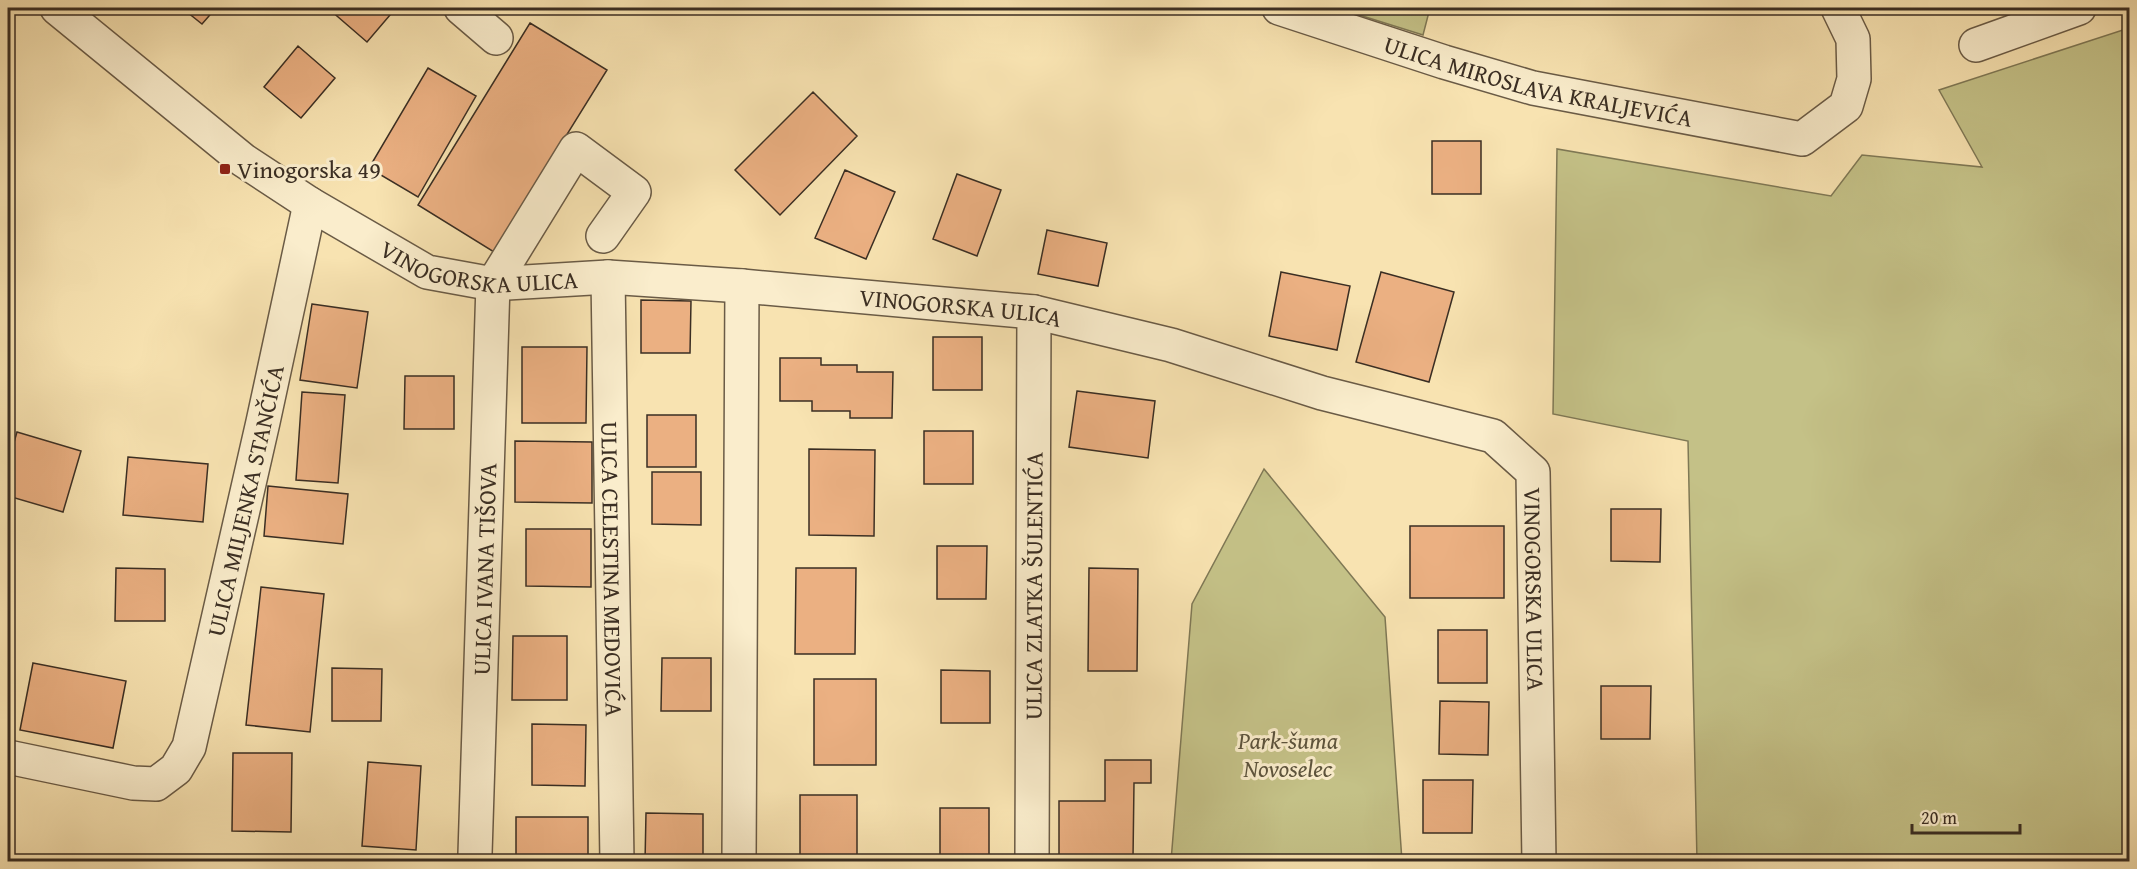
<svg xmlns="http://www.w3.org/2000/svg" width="2137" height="869" font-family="'Gentium Book Plus',serif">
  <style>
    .green { fill: #c4c187; stroke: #7f7855; stroke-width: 1.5 }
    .building { fill: #ebb082; stroke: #3a2e23; stroke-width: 1.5 }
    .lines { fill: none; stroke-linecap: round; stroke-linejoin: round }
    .minor-casing { stroke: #6a5b46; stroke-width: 36 }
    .minor { stroke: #faedcc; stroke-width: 33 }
    .poi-dot { fill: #8f2418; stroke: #faedcc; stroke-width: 2 }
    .labels { text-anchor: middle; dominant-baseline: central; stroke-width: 6; stroke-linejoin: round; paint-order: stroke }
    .street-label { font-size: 24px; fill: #3a2e23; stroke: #faedcc }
    .poi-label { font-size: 24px; fill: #3a2e23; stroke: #faedcc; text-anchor: start }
    .park-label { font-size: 24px; font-style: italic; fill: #5c533c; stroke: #faedcc }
  </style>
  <rect width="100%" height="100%" fill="#f8e3b1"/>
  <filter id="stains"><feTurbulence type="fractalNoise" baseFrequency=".00333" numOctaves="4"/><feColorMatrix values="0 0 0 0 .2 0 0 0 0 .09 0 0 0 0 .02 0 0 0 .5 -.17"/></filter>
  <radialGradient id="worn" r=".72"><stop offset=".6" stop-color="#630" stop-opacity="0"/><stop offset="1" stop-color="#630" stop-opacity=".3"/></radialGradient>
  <!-- green -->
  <path class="green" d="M1337 8H1430L1423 35Z
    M2129 28V861H1697L1688 441 1553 414 1557 149 1831 196 1862 155 1982 167 1939 90Z
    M1264 469 1385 617 1402 861H1171L1192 604Z"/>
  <!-- building -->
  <path class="building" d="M182 8H216L202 24Z
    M332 8H396L367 42 330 10Z
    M530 23 607 70 494 252 418 205Z
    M298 46 335 78 301 118 264 87Z
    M428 68 476 96 418 197 369 168Z
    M813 92 857 136 780 215 735 170Z
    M1432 141H1481V194H1432Z
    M845 170 895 192 866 259 815 238Z
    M957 174 1001 190 977 256 933 239Z
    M1047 230 1107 243 1098 286 1038 274Z
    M1281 272 1350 286 1337 350 1269 336Z
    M1381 272 1454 292 1429 382 1356 362Z
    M641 300 691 301 690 353H641Z
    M312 304 368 312 357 388 300 380Z
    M933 337H982V390H933Z
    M522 347H587L586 423H522Z
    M780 358H821V365H857V372H893L892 418H850V411H812V401H780Z
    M405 376H454V429H404Z
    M1077 391 1155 401 1148 458 1069 447Z
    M302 392 345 395 338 483 296 480Z
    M647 415H696V467H647Z
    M924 431H973V484H924Z
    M17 432 81 451 63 512 8 496V463Z
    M515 441 592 442V503L515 502Z
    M809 449 875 450 874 536 809 535Z
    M128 457 208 464 203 522 123 515Z
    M652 472H701V525L652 524Z
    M268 486 348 494 343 544 264 536Z
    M1611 509H1661L1660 562 1611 561Z
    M1410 526H1504V598H1410Z
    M526 529H591V587L526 586Z
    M937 546H987L986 599H937Z
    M116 568 165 569V621H115Z
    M796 568H856L855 654H795Z
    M1089 568 1138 569 1137 671H1088Z
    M261 587 324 594 310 732 246 725Z
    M1438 630H1487V683H1438Z
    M513 636H567V700H512Z
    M662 658H711V711H661Z
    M33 663 126 681 113 748 20 730Z
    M332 668 382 669 381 721H332Z
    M941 670 990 671V723H941Z
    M814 679H876V765H814Z
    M1601 686H1651L1650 739H1601Z
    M1440 701 1489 702 1488 755 1439 754Z
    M532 724 586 725 585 786 532 785Z
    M233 753H292L291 832 232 831Z
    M1105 760H1151V783H1134L1133 859H1059V801H1105Z
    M368 762 421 766 416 850 362 846Z
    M1423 780H1473L1472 833H1423Z
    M800 795H857V862H800Z
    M940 808H989V861H940Z
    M646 813 703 814V862H645Z
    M516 817H588V862H516Z"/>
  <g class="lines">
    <!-- minor casing -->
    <g class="minor-casing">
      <g id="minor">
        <path id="s1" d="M57 8 243 160 310 204 427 272 493 284 608 277 742 286 1034 312 1171 345 1322 393 1493 436 1533 472 1539 862"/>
        <path d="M461 8 496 38"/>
        <path id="s2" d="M1279 8 1444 62 1533 88 1802 139 1846 106 1854 79 1853 39 1838 8"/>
        <path d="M1976 45 2079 8"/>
        <path id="s3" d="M608 277 617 862"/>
        <path id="s4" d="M8 757 133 783 156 784 176 769 189 747 263 422 310 204"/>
        <path id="s5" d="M475 854 493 284 576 149 634 192 603 236"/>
        <path d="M739 862 742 286"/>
        <path id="s6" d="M1032 862 1034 312"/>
      </g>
    </g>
    <!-- minor -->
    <use href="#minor" class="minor"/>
  </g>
  <!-- markers -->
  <rect class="poi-dot" x="219" y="163" width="12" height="12" rx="3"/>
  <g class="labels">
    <!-- street labels -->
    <g class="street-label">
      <text stroke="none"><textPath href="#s2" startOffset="270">ULICA MIROSLAVA KRALJEVIĆA</textPath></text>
      <text stroke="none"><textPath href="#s1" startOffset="506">VINOGORSKA ULICA</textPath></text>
      <text stroke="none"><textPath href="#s1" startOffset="992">VINOGORSKA ULICA</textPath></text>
      <text stroke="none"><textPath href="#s4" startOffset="454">ULICA MILJENKA STANČIĆA</textPath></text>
      <text stroke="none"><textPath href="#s5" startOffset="285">ULICA IVANA TIŠOVA</textPath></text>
      <text stroke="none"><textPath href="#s3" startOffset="292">ULICA CELESTINA MEDOVIĆA</textPath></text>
      <text stroke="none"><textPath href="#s6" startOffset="276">ULICA ZLATKA ŠULENTIĆA</textPath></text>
      <text stroke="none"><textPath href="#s1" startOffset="1712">VINOGORSKA ULICA</textPath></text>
    </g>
    <!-- poi labels -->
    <g class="poi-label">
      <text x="237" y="169">Vinogorska 49</text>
    </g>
    <!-- park labels -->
    <g class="park-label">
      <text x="1288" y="740">Park-šuma<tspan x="1288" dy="28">Novoselec</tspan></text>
    </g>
  </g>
  <!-- margin -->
  <rect width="2137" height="869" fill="none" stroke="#f8e3b1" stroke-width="30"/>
  <rect x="9" y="9" width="2119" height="851" fill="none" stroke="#3a2e23" stroke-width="3"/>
  <rect x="15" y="15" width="2107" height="839" fill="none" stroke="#3a2e23" stroke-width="1.5"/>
  <!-- scale -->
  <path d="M1912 824v9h108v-9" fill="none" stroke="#3a2e23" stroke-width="3"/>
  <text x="1921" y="824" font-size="18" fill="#3a2e23" stroke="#faedcc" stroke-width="4.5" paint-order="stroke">20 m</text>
  <rect width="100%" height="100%" filter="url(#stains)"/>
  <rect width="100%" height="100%" fill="url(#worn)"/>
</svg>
